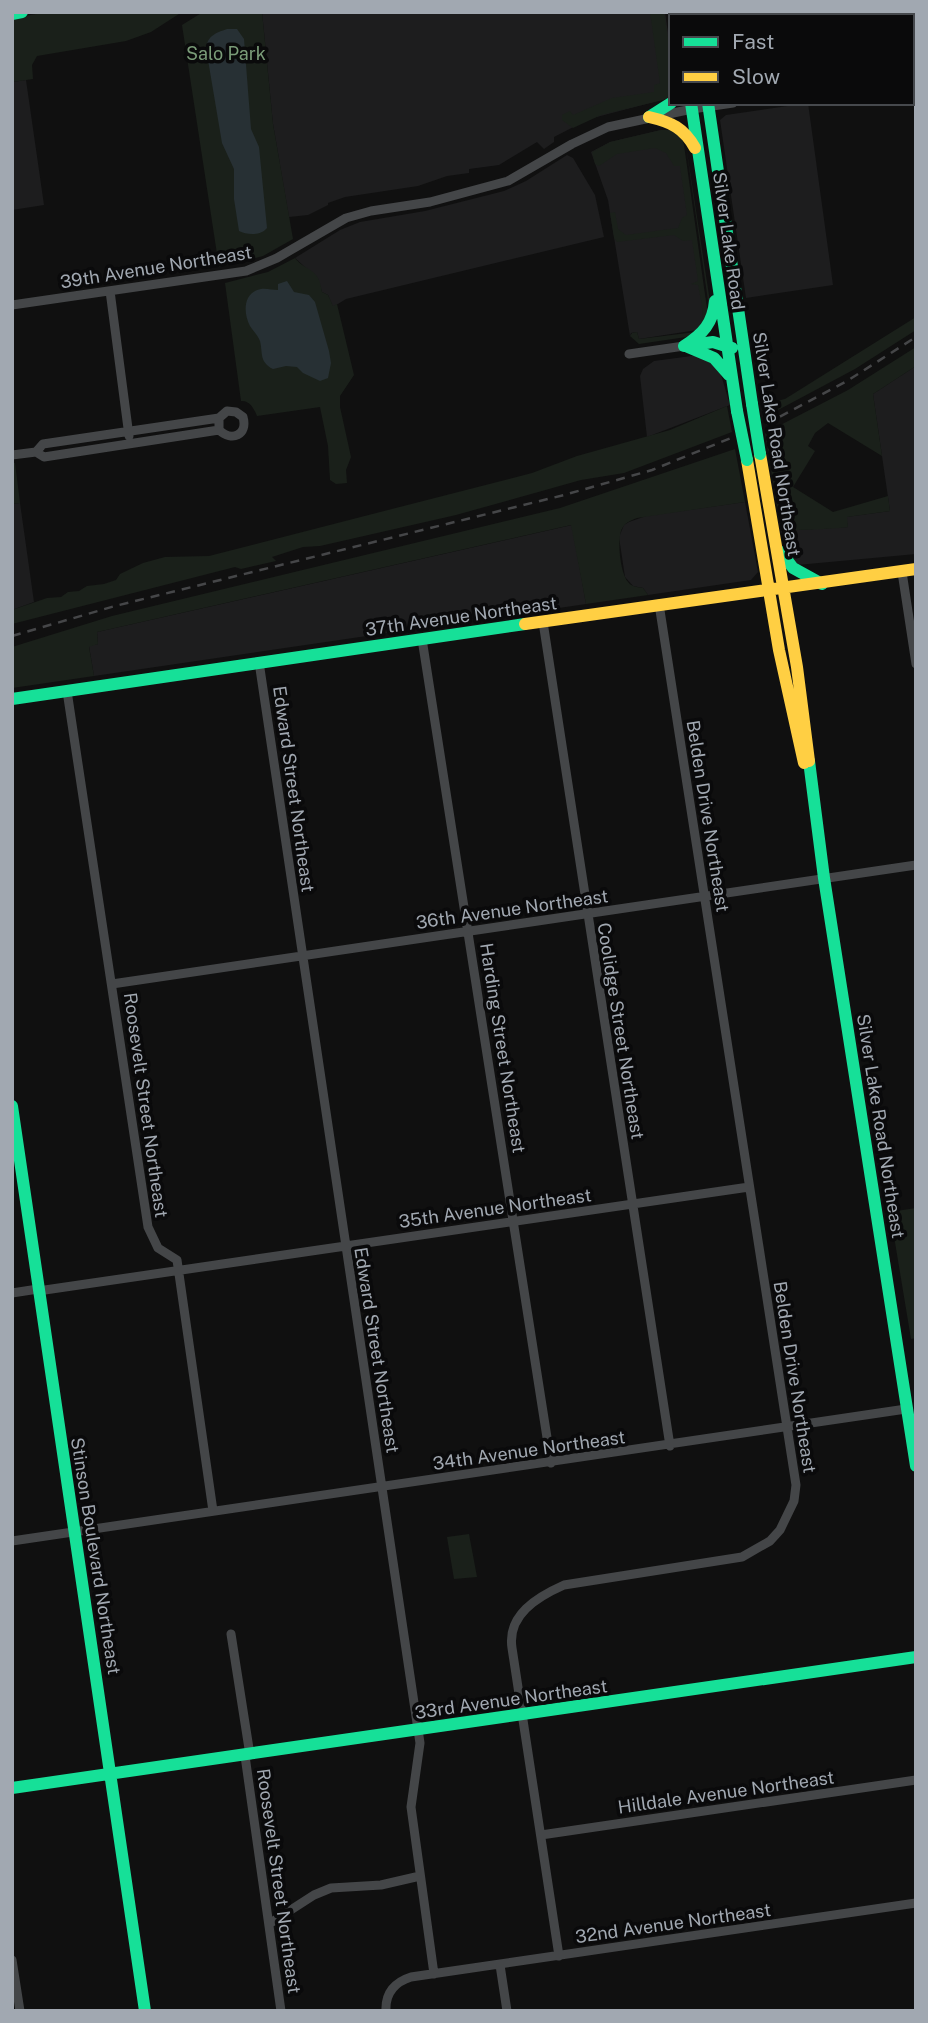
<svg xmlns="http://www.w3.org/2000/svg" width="928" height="2023" font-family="'Public Sans',sans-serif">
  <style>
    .built { fill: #1d1d1e }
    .green { fill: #1a201a }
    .water { fill: #273034 }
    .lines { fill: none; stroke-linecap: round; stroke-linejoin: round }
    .street { stroke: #444648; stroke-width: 9 }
    .fast { stroke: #16e098; stroke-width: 12 }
    .slow { stroke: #ffcf43; stroke-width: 12 }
    .rail { stroke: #454648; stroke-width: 2.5; stroke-dasharray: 9 7; stroke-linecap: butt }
    .fast-bridge { stroke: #16e098; stroke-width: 12 }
    .labels { text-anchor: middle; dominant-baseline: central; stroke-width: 7; stroke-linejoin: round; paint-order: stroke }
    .park-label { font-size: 18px; fill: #7a9c78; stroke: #0a0a0b }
    .street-label { font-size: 18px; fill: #a1a8b1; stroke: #0a0a0b }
  </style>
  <rect width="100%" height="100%" fill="#101010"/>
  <!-- built -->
  <path class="built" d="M262 12H665L671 53V96L665 99 589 119 554 137V142L544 149 537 142 499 165 469 169V173L447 176 418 186 345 197 328 203V205L308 215 289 217 273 124Z
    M26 80 44 205 12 210V82Z
    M808 103 833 285 746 298 720 120 726 115Z
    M661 130H671L679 134 708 316 697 330 639 339 637 332 631 333 630 336 608 200 591 152 610 142Z
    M567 155 573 158 595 195 604 237 346 299 333 307 328 295 322 292 318 279 295 258 340 230 360 222 425 211 504 191 526 181Z
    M699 355 719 368 730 405 647 437 640 376 643 369 654 361Z
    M916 366V554L797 565 790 559 785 550 781 531 848 527 846 517 890 511 873 394Z
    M745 502 758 572 751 580 648 595 643 588 633 586 625 577 619 537 624 525 629 522 646 516Z
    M20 503 34 602 12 610V504Z
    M572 525 586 604 94 676 89 646 98 644 97 632Z"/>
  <!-- green -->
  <path class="green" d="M49 12H182L151 32 126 41 37 56 32 65 33 79 12 82V18Z
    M203 12H262L273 124 293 239 263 256 219 267 182 25Z
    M650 12H664L671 56V96L663 100 601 115 573 128 562 120V115L570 111 573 115 612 98 654 92V85L660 83Z
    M661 130C673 130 681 132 684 145L708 316 699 329 696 330C707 320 701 301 698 285L691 284 698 281 692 240 683 241 674 235 617 242 614 238 610 213 615 212 618 229 626 235 678 228 682 218 687 215 680 166H674L666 153 655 148 617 154 599 166 595 164 592 152 610 142Z
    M685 139 711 308 710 315Z
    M295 258C306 272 319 267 322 292L328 295 333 306 337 304 354 375 340 396V407L351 457 346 470 347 483 336 484 330 480 328 446 320 407 257 416C254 409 250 400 241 401L225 283 268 272Z
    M916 317V330L855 369 763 418 761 405 785 399Z
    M637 332 639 339 696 332 693 336 639 344 630 336 632 333Z
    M916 347V366L873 394 882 456 828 423 815 433 808 446 815 451 793 487 833 512 888 496 890 511 847 517 848 527C826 530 804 529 781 531L765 433 848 390Z
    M727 406 732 432 624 473 581 480 456 515 320 546 303 547 272 557 276 561 241 569 235 567 12 624V610L47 598 61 597 68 592 79 591 87 586 104 584 116 580 120 574 143 563 165 557 209 556 532 473 577 456 670 430Z
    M735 449 745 502 637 518C632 520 626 522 623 527 616 536 620 573 628 582 632 587 637 587 643 588L648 595 586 604 571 525 97 632 98 644 89 647 94 676 12 688V647L112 616 560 508Z
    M12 463H15L20 503 12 504Z
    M916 1208V1338L911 1339 890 1212Z
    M469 1534 477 1577 454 1579 447 1537Z"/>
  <!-- water -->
  <path class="water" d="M227 29H237L244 39 251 129 259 147 267 228C261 236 247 235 239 231L234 199V169L222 143 206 48C208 35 216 33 227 29Z
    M287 281 294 292 309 295 315 302 329 351 331 363 328 378 320 381 303 373 297 367 286 366 273 369C259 362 263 353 260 341 258 335 253 331 250 326 243 313 243 292 261 289 266 288 272 290 278 290V284Z"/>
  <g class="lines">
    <!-- street -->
    <path class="street" d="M820 12 821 16
      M912 77H916
      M110 291 129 436
      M12 305 246 271 277 258 346 218 371 211 430 202 508 181 572 144 608 127 692 109 733 103
      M629 354 684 346
      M36 452 44 457 219 430C232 442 248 435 243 417L236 412 227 411 219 418V430
      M12 455 36 452 43 444 219 418
      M902 572 916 664
      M543 622 670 1446
      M422 639 551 1463
      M259 662 420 1743 411 1807 434 1974
      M67 691 148 1227 158 1248 177 1260 213 1511
      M112 984 916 865
      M38 1291 749 1187
      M12 1293 38 1289
      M12 1541 906 1409
      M231 1634 250 1755
      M245 1756 281 2011
      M541 1835 916 1780
      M269 1924 314 1895 331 1888 381 1885 420 1876
      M559 1956 512 1648C507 1615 537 1597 564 1585L742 1557 770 1541 780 1530 794 1501 796 1485 659 604
      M12 1960 20 2011
      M500 1965 507 2011
      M386 2011C385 1993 395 1982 411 1977L916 1903"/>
    <!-- fast -->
    <path class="fast" d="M677 12 678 16
      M695 12V16
      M12 14 22 12
      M691 103 737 411
      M708 103 752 404
      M649 117 671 103
      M692 345 713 342 732 348
      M684 346C703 334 713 323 715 301
      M688 347 714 358 729 375
      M781 552 793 568 822 584
      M12 699 525 624
      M809 761 824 878 916 1466
      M12 1106 145 2011
      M12 1788 916 1657"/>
    <!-- slow -->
    <path class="slow" d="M649 117C671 122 684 128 695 148
      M760 454 797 667 809 761
      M747 460 779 650 804 763
      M525 624 916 569"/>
    <!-- rail -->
    <path class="rail" d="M12 636 115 606 564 495 652 470 768 423 847 381 916 337"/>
    <!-- fast-bridge -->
    <path class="fast-bridge" d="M752 404 760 454
      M737 411 747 460"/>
  </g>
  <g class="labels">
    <!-- park labels -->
    <g class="park-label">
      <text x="226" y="53">Salo Park</text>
    </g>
    <!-- street labels -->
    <g class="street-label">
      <text transform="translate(729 241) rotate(82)">Silver Lake Road</text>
      <text transform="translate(156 267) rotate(-9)">39th Avenue Northeast</text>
      <text transform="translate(777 444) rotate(81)">Silver Lake Road Northeast</text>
      <text transform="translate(461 616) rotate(-8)">37th Avenue Northeast</text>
      <text transform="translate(294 789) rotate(82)">Edward Street Northeast</text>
      <text transform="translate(708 816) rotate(81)">Belden Drive Northeast</text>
      <text transform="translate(512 909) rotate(-8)">36th Avenue Northeast</text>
      <text transform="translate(621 1031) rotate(81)">Coolidge Street Northeast</text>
      <text transform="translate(503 1048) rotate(81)">Harding Street Northeast</text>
      <text transform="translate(146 1105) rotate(82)">Roosevelt Street Northeast</text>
      <text transform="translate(881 1126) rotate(81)">Silver Lake Road Northeast</text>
      <text transform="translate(495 1208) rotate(-8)">35th Avenue Northeast</text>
      <text transform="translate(377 1350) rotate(81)">Edward Street Northeast</text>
      <text transform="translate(795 1377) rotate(81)">Belden Drive Northeast</text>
      <text transform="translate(529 1450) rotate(-8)">34th Avenue Northeast</text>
      <text transform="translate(96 1556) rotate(81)">Stinson Boulevard Northeast</text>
      <text transform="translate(511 1699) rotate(-8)">33rd Avenue Northeast</text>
      <text transform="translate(726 1792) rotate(-8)">Hilldale Avenue Northeast</text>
      <text transform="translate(279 1881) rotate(82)">Roosevelt Street Northeast</text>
      <text transform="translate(673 1923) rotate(-8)">32nd Avenue Northeast</text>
    </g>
  </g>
  <!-- border -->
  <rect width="928" height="2023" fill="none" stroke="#a1a8b1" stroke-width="28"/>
  <!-- legend -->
  <rect x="669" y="14" width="245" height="91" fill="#0a0a0b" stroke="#46494d" stroke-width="2"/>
  <rect x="683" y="37" width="35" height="10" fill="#16e098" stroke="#46494d" stroke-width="2"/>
  <text x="732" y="49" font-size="21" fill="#a1a8b1">Fast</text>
  <rect x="683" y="72" width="35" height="10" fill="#ffcf43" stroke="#46494d" stroke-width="2"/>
  <text x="732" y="84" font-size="21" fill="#a1a8b1">Slow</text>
</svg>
